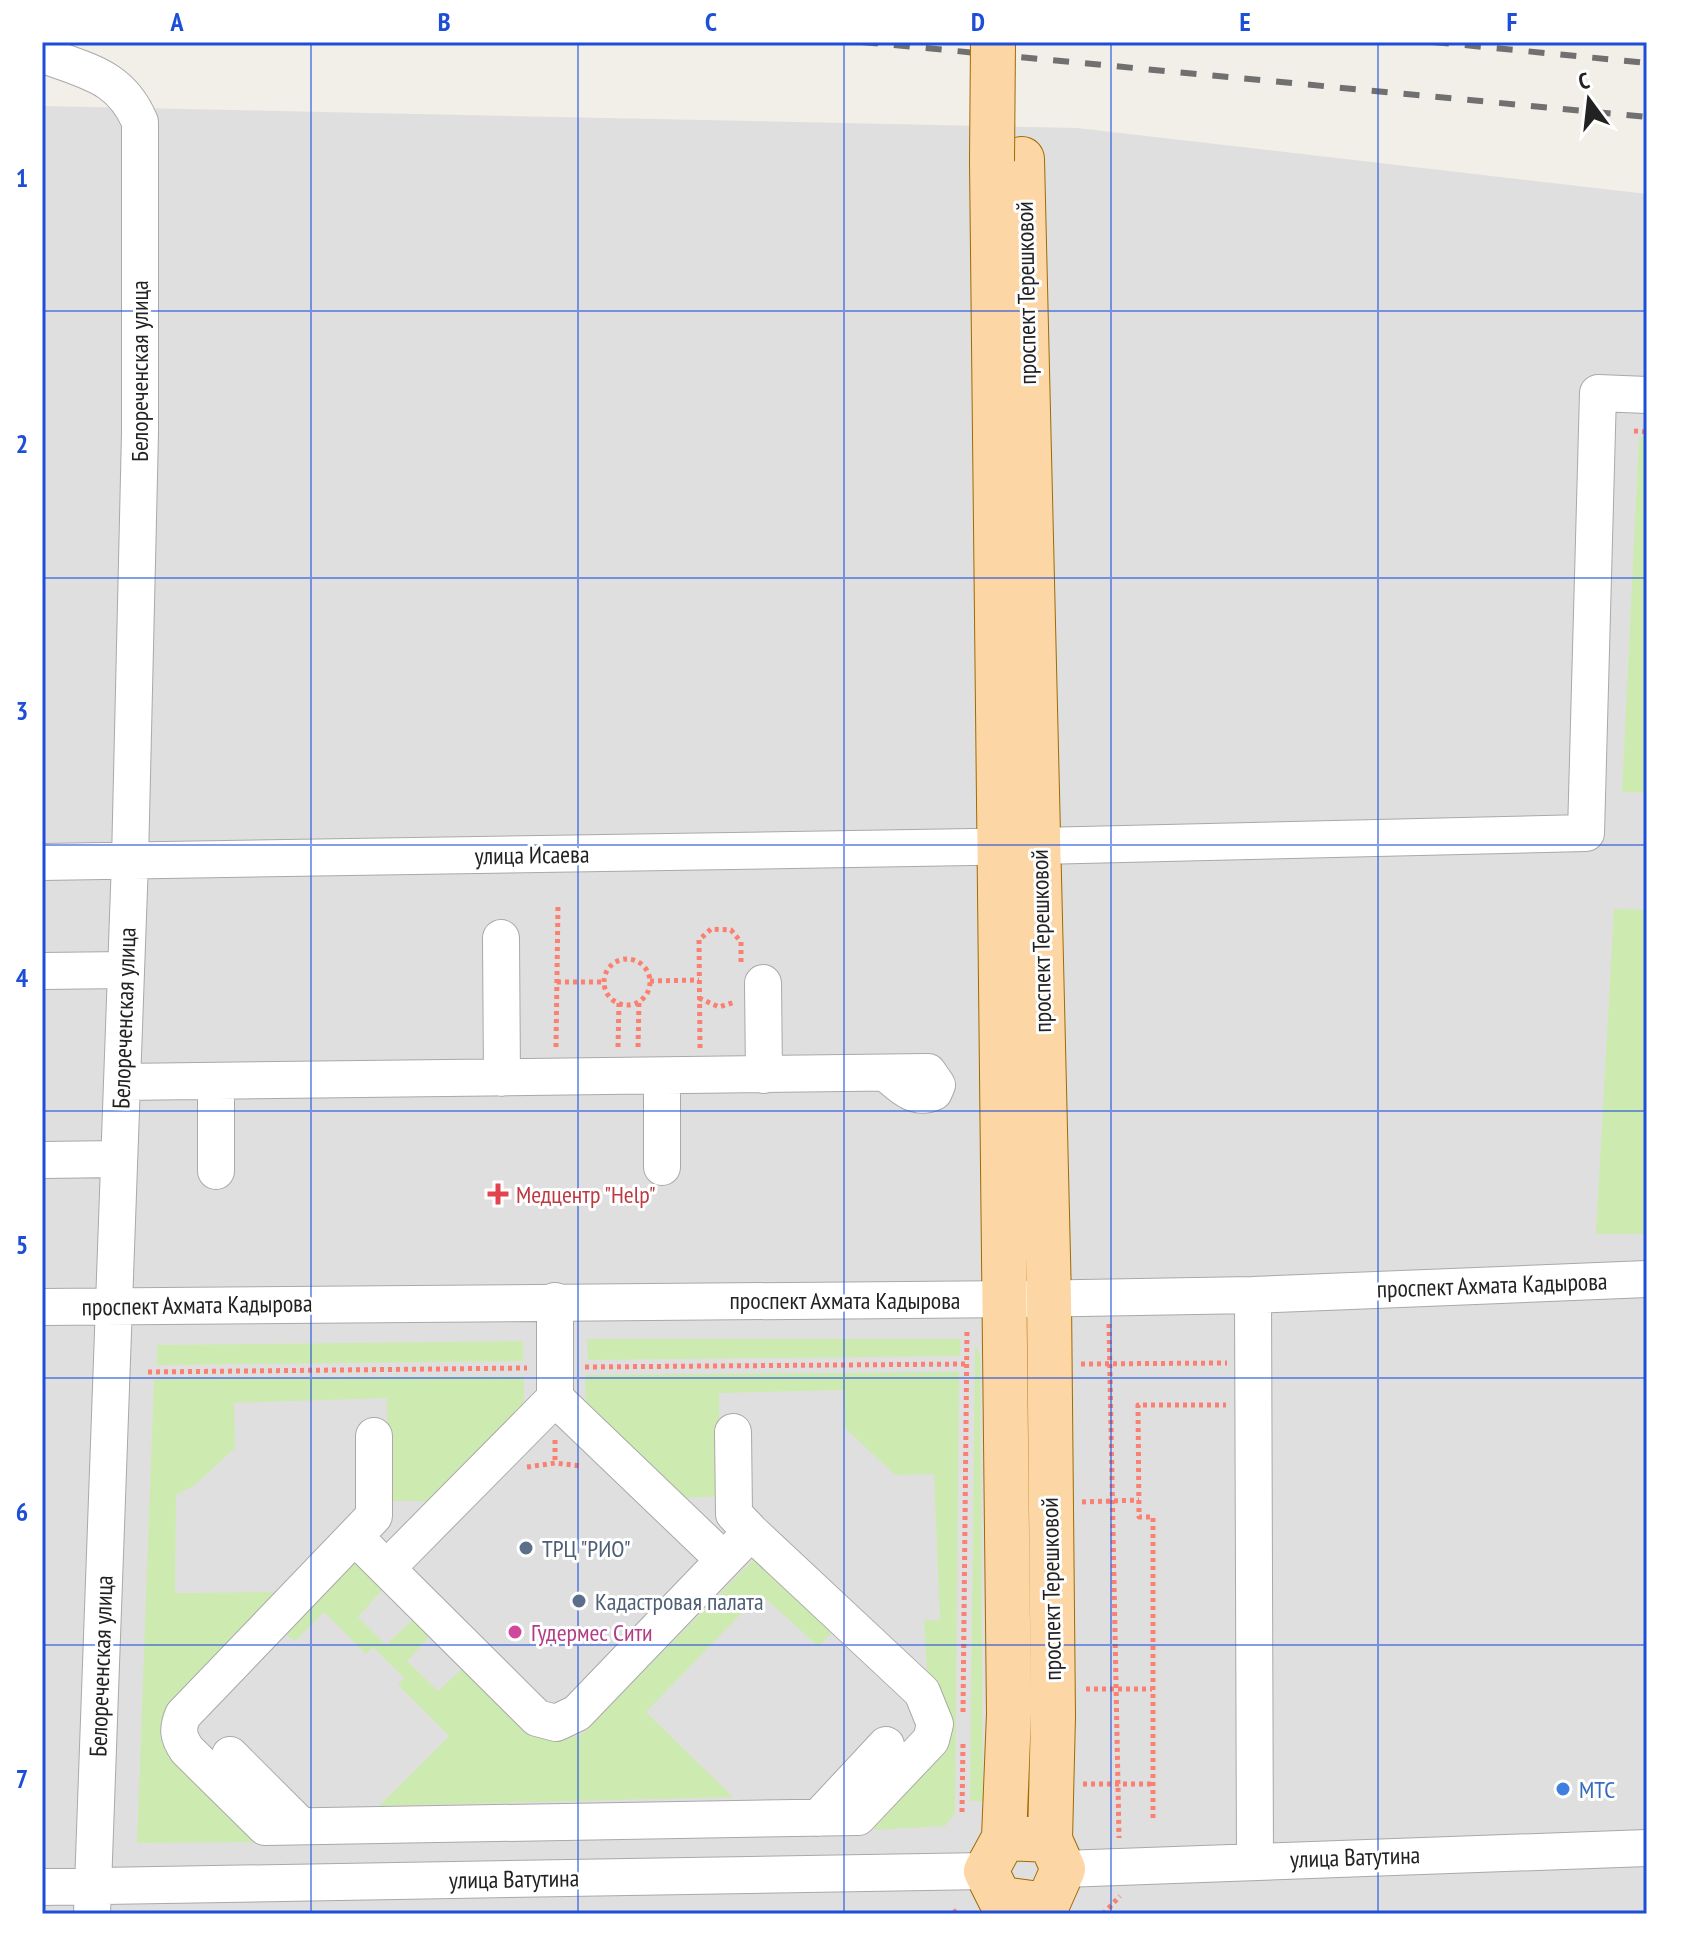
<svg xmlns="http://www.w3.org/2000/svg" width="1689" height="1956" font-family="'PT Sans Narrow',sans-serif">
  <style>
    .residential { fill: #e0dfdf }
    .grass { fill: #cdebb0 }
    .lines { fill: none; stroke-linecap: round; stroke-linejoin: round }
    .minor-casing { stroke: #a9a9a9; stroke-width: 38 }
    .major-casing { stroke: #a06b00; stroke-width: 46 }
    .path { stroke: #fa8072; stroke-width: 5; stroke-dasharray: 4 4; stroke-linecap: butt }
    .minor { stroke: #fff; stroke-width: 36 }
    .major { stroke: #fcd6a4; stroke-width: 44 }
    .rail { stroke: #707070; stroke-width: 6; stroke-dasharray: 16 16; stroke-linecap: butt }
    .major-bridge-casing { stroke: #a06b00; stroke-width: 46; stroke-linecap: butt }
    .major-bridge { stroke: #fcd6a4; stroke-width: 44 }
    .grid { fill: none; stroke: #1d4ed8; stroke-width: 2; stroke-opacity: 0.55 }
    .health-dot { fill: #e0444e; stroke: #fff; stroke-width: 3 }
    .service-dot { fill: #5c6f8a; stroke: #fff; stroke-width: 3 }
    .hotel-dot { fill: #d1479c; stroke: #fff; stroke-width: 3 }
    .shop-dot { fill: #3f7fe0; stroke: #fff; stroke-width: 3 }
    .labels { text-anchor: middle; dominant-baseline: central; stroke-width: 6; stroke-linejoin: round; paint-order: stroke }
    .street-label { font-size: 24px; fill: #222; stroke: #fff }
    .health-label { font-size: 24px; fill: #be3a42; stroke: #fff; text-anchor: start }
    .service-label { font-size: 24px; fill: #4e5e75; stroke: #fff; text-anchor: start }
    .hotel-label { font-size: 24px; fill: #b23c85; stroke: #fff; text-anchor: start }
    .shop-label { font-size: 24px; fill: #366cbe; stroke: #fff; text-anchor: start }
    .neatline { fill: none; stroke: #1d4ed8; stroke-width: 3 }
    .grid-label { font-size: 26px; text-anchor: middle; font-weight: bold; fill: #1d4ed8 }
  </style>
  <rect width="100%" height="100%" fill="#f2efe9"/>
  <!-- residential -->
  <path class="residential" d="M42 106 1077 128 1647 194V1914H42Z"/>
  <!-- grass -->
  <path class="grass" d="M1639 437H1647V793L1622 792Z
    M1614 909 1647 910V1234H1596Z
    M587 1339H961L960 1356 588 1360Z
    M523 1341V1361L157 1365V1345Z
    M975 1343 980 1355 983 1801H970Z
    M959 1372 955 1813 945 1826 874 1830V1819L932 1758 924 1620H940L934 1474 895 1475 845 1428 843 1390 719 1393 720 1496 684 1498 586 1402 585 1375Z
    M524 1377V1404L428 1501H386L387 1398 234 1403 235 1448 195 1485 176 1495 175 1593 282 1592 166 1711 160 1735 166 1750 258 1842 137 1843 154 1379Z
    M756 1557 834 1631 818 1646 760 1594 646 1712 733 1797 379 1806 449 1736 398 1685 404 1678 373 1647 366 1654 324 1612 295 1641 286 1634 357 1561 384 1588 358 1617 386 1645 414 1618 431 1635 407 1661 438 1691 465 1666 547 1738 566 1739 582 1734Z"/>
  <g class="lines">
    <!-- minor casing -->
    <g class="minor-casing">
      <path id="minor" d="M42 54C87 72 120 75 140 122V433L130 861 92 1914
        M42 862 1039 846 1586 833 1598 393 1647 395
        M501 938 502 1078
        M42 971 126 970
        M763 983 764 1075
        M662 1076V1167
        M216 1081V1171
        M122 1082 928 1072 937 1085 934 1092C915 1101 901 1086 887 1074
        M42 1160 119 1159
        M1253 1295 1255 1861
        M42 1307 1024 1299 1253 1295 1647 1279
        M733 1432 734 1514 751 1532
        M374 1436V1516L183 1715C177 1729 178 1737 187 1750L265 1827 858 1817 931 1740 935 1724 922 1692 751 1532 724 1560 555 1398V1301
        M356 1538 537 1718 556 1723 577 1713 724 1560
        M387 1568 555 1398
        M230 1755 301 1826
        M818 1818 886 1745
        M1063 1869 1647 1848
        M42 1887 986 1871"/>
    </g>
    <!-- major casing -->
    <g class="major-casing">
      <path id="major" d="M1022 159 1049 1299 1053 1716 1050 1840
        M992 161 1009 1714 1004 1838
        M1004 1838 1050 1840 1063 1869 1047 1905 1000 1899 986 1871Z"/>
    </g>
    <!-- path -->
    <path class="path" d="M1634 431 1647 432
      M604 982a23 23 0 1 1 46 0a23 23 0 1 1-46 0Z
      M650 981 699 980
      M557 982H604
      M699 998 719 1007 735 1002
      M556 1047 558 904
      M618 1047 619 1003
      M638 1047 639 1001
      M700 1048 699 940 711 929 731 930 741 942V963
      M1109 1324 1119 1838
      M1081 1364 1227 1363
      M585 1367 967 1364
      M148 1372 527 1368
      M555 1440V1463
      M527 1467 555 1463 581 1466
      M1082 1502 1139 1500
      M1086 1689H1152
      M963 1712 967 1329
      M1083 1784H1153
      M962 1812 963 1742
      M1153 1818V1517H1139L1138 1405H1226
      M953 1910 957 1914
      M1103 1914 1120 1896"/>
    <!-- minor -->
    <use href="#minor" class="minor"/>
    <!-- major -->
    <use href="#major" class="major"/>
    <!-- rail -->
    <path class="rail" d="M862 42 1647 117
      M1433 42 1647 63"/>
    <!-- major-bridge casing -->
    <g class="major-bridge-casing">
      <path id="major-bridge" d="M992 161 993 42"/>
    </g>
    <!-- major-bridge -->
    <use href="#major-bridge" class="major-bridge"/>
  </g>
  <!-- grid -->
  <path class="grid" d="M311 42V1914M578 42V1914M844 42V1914M1111 42V1914M1378 42V1914M42 311H1647M42 578H1647M42 845H1647M42 1111H1647M42 1378H1647M42 1645H1647"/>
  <!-- markers -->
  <path class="health-dot" d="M494 1182h8v8h8v8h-8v8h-8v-8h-8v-8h8z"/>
  <g class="service-dot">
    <circle cx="526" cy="1548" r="8"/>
    <circle cx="579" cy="1601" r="8"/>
  </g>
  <circle class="hotel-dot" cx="515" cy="1632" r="8"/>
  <circle class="shop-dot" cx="1563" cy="1789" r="8"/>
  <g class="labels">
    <!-- street labels -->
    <g class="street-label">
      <text transform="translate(1026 293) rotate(-91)">проспект Терешковой</text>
      <text transform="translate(139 371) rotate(-90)">Белореченская улица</text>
      <text transform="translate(532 855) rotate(-1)">улица Исаева</text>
      <text transform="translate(1041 941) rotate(-91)">проспект Терешковой</text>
      <text transform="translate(124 1018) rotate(-88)">Белореченская улица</text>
      <text transform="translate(1492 1285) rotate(-2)">проспект Ахмата Кадырова</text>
      <text x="845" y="1300">проспект Ахмата Кадырова</text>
      <text transform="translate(197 1305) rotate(-1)">проспект Ахмата Кадырова</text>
      <text transform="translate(1051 1589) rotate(-91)">проспект Терешковой</text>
      <text transform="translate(101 1666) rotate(-88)">Белореченская улица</text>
      <text transform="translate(1355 1857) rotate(-2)">улица Ватутина</text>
      <text transform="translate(514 1879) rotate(-1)">улица Ватутина</text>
    </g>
    <!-- health labels -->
    <g class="health-label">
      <text x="516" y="1194">Медцентр "Help"</text>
    </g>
    <!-- service labels -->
    <g class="service-label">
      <text x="542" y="1548">ТРЦ "РИО"</text>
      <text x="595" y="1601">Кадастровая палата</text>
    </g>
    <!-- hotel labels -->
    <g class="hotel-label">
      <text x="531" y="1632">Гудермес Сити</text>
    </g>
    <!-- shop labels -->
    <g class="shop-label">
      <text x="1579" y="1789">МТС</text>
    </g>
  </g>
  <!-- border -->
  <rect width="1689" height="1956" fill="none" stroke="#ffffff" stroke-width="88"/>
  <!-- north arrow -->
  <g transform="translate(1589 100) rotate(345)" stroke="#ffffff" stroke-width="6" paint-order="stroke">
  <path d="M0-6L14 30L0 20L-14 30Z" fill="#222222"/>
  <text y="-12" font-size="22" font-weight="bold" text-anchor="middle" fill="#222222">С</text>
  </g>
  <rect x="44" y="44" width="1601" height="1868" class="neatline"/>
  <g class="grid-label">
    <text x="177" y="31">A</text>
    <text x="444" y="31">B</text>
    <text x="711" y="31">C</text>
    <text x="978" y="31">D</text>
    <text x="1245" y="31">E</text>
    <text x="1512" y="31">F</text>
    <text x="22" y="187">1</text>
    <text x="22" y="453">2</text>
    <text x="22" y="720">3</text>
    <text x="22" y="987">4</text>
    <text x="22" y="1254">5</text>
    <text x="22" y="1521">6</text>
    <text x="22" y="1788">7</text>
  </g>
</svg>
